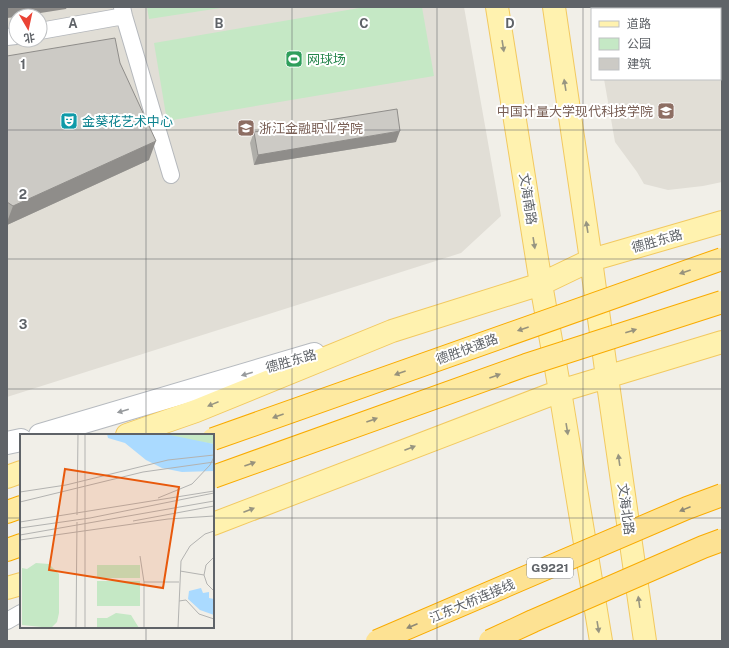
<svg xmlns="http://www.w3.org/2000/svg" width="729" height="648" font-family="'Public Sans','Noto Sans SC',sans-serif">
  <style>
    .education { fill: #e1ded6; fill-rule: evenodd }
    .green { fill: #c5e8c5 }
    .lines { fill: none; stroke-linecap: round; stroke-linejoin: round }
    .minor-casing { stroke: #b5b8bc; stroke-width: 18 }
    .secondary-casing { stroke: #b6babf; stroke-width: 24 }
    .primary-casing { stroke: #f2c960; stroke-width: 24 }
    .trunk-casing { stroke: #f9ab00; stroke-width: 24 }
    .minor { stroke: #fff; stroke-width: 16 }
    .secondary { stroke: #fff; stroke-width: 22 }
    .primary { stroke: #fff2af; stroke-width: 22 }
    .trunk { stroke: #feeaa1; stroke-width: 22 }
    .trunk-bridge-casing { stroke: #f9ab00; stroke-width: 24; stroke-linecap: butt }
    .motorway-bridge-casing { stroke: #f9ab00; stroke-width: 24; stroke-linecap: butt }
    .trunk-bridge { stroke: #feeaa1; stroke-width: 22 }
    .motorway-bridge { stroke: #fde293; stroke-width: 22 }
    .wall { fill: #afaea9 }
    .shaded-wall { fill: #8f8d8a }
    .building { fill: #cccac5; stroke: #8f8d8a }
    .oneway { fill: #979581 }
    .oneway2 { fill: #97927c }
    .oneway3 { fill: #979a9d }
    .oneway4 { fill: #8e8975 }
    .grid { fill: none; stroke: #5f6368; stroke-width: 1; stroke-opacity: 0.55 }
    .labels { text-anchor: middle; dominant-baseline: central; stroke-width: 4; stroke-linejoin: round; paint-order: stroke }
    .shield { fill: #fff; stroke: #8f9295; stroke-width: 1 }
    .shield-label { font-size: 12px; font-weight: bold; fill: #5f6368 }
    .leisure-label { font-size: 13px; fill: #27864d; stroke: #fff; text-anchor: start }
    .education-label { font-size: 13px; fill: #785e54; stroke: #fff; text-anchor: end }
    .culture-label { font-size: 13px; fill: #0d838f; stroke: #fff; text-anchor: start }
    .street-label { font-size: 13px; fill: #5f6368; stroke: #fff }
    .inset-road { fill: none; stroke: #b3b3b1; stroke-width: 1 }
    .view { fill: #e8590c; fill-opacity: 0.15; stroke: #e8590c; stroke-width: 2 }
    .inset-edge { fill: none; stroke: #5f6368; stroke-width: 2 }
    .grid-label { font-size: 13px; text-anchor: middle; font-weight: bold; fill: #5f6368; stroke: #fff; stroke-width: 4; stroke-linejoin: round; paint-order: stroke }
  </style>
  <rect width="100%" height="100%" fill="#f1efe8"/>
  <!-- education -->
  <path class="education" d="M7 7H464L501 216 461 253 7 397ZM16 16H40V40H16Z
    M592 7H722V182L703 186 668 190 644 184 637 172 615 142 604 79H720V9H593Z"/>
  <!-- green -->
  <path class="green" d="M147 7H227L149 19Z
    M365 7H422L434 76 167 121 154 43Z
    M683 7H722V31L720 30V9H685Z"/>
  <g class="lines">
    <!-- minor casing -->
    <g class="minor-casing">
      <path id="minor" d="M122 7 124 16 171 175
        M40 31 124 16
        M7 37 16 36
        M7 621 21 613"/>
    </g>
    <!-- secondary casing -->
    <g class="secondary-casing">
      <path id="secondary" d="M40 435 314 354
        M7 443 21 440"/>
    </g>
    <!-- primary casing -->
    <g class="primary-casing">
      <path id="primary" d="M497 7 541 284 560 391 601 641
        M554 7 591 260 607 377 645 641
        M127 435 196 411 392 331 541 284 591 260 722 222
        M7 477 21 472
        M213 524 560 391 722 342
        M7 588 21 584"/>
    </g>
    <!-- trunk casing -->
    <g class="trunk-casing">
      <path id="trunk" d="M7 512 21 507
        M7 550 21 545"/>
    </g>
    <!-- minor -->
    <use href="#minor" class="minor"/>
    <!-- secondary -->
    <use href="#secondary" class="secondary"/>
    <!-- primary -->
    <use href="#primary" class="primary"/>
    <!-- trunk -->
    <use href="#trunk" class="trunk"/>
    <!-- trunk-bridge casing -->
    <g class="trunk-bridge-casing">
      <path id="trunk-bridge" d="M213 439 722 259
        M213 477 526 365 722 302"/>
    </g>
    <!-- motorway-bridge casing -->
    <g class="motorway-bridge-casing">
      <path id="motorway-bridge" d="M377 641 687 508 722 495
        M490 641 533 621 703 547 722 540"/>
    </g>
    <!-- trunk-bridge -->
    <use href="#trunk-bridge" class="trunk-bridge"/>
    <!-- motorway-bridge -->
    <use href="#motorway-bridge" class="motorway-bridge"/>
  </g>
  <!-- wall -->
  <path class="wall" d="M7 56 120 63 149 160 7 225Z
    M254 132 396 142 254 165 250 143Z"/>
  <!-- shaded-wall -->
  <path class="shaded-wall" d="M7 7H67L66 9 21 16H16V17L7 18Z
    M400 131 396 142 254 165 258 155Z
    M156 141 149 160 7 225V222L13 206Z"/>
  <!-- building -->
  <path class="building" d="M115 38 120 63 156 141 13 206 7 202V56Z
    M397 109 400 131 258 155 254 132Z"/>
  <!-- one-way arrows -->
  <defs><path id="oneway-solid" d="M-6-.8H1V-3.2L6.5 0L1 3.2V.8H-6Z"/></defs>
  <g class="oneway">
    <use href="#oneway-solid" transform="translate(503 46) rotate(81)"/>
    <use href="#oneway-solid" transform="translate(565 85) rotate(-99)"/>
    <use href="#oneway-solid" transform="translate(587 227) rotate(-99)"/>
    <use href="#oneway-solid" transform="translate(534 243) rotate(81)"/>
    <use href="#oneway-solid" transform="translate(213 404) rotate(158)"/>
    <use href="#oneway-solid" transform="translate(567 429) rotate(81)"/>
    <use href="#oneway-solid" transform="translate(410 448) rotate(-21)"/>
    <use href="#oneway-solid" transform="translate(619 460) rotate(-98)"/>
    <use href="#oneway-solid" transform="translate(249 510) rotate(-21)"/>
    <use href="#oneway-solid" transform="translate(639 602) rotate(-98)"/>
    <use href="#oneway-solid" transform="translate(598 627) rotate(81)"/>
  </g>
  <g class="oneway2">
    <use href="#oneway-solid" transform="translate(685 272) rotate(161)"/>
    <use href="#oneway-solid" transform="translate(523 329) rotate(161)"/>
    <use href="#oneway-solid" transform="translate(631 331) rotate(-18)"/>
    <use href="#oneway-solid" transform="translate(400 373) rotate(160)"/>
    <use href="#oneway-solid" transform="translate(495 376) rotate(-20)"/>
    <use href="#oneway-solid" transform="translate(278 416) rotate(160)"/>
    <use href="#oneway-solid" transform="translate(372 420) rotate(-20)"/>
    <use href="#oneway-solid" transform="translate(250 464) rotate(-20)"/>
  </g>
  <g class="oneway3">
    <use href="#oneway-solid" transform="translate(247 374) rotate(164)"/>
    <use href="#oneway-solid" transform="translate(123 411) rotate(164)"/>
  </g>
  <g class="oneway4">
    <use href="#oneway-solid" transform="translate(685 509) rotate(158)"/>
    <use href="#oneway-solid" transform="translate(412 626) rotate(157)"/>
  </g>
  <!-- grid -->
  <path class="grid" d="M146 7V435M292 7V641M437 7V641M583 7V641M7 130H722M7 259H722M7 389H722M7 518H21M213 518H722M146 627V641"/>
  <!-- icons -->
  <defs>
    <g id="stadium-square" transform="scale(0.9)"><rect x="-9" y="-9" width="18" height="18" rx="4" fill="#2e9e5b" stroke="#fff"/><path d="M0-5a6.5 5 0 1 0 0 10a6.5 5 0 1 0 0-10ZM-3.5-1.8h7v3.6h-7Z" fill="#fff"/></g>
    <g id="university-square" transform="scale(0.9)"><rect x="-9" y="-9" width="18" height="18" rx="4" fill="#8d6e63" stroke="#fff"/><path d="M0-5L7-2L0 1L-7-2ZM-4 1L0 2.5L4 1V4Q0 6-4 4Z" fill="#fff"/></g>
    <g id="theatre-square" transform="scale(0.9)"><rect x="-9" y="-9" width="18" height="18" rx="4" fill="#0f9aa8" stroke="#fff"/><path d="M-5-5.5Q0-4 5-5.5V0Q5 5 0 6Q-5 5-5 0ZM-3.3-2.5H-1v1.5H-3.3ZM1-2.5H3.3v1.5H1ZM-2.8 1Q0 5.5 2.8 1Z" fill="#fff"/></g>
  </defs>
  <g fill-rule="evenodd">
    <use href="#stadium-square" x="294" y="59"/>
    <use href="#university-square" x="666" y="111"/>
    <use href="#theatre-square" x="69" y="121"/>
    <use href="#university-square" x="246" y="128"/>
  </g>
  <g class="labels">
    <!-- shield labels -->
    <rect class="shield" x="527" y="558" width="46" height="20" rx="3"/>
    <g class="shield-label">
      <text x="550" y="568">G9221</text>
    </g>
    <!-- leisure labels -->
    <g class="leisure-label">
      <text x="307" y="59">网球场</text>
    </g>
    <!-- education labels -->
    <g class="education-label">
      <text x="653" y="111">中国计量大学现代科技学院</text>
      <text x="259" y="128" text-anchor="start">浙江金融职业学院</text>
    </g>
    <!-- culture labels -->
    <g class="culture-label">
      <text x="82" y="121">金葵花艺术中心</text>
    </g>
    <!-- street labels -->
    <g class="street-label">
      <text transform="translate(528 199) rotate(81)">文海南路</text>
      <text transform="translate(657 241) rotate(-16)">德胜东路</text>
      <text transform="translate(467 349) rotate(-20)">德胜快速路</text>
      <text transform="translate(291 361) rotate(-16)">德胜东路</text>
      <text transform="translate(626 509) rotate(82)">文海北路</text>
      <text transform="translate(472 601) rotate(-23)">江东大桥连接线</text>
    </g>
  </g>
  <!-- overview -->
  <g transform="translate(20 434)">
    <rect width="194" height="194" fill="#f1efe8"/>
    <path d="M145 0H194V10L149 3ZM16 129 29 130 39 140V179L37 188 31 194 2 191V134L7 135ZM77 131H120V144H77ZM77 147H120V172H77ZM96 179 111 181 119 194H77V184H87Z" fill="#c5e8c5"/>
    <path d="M87 0H145L194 10V37L162 38 142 34 126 26 105 9 88 4ZM181 154 183 159 189 158V164L194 165V181L180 176 168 165 169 157Z" fill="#aadaff"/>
    <path class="inset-road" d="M65 0V194M0 58 46 51 148 26 194 21M138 64 172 50 190 31 194 23M0 68 123 38 194 28M57 81 58 0M113 87 194 72M0 88 194 57M0 94 70 84 194 59M0 101 194 67M0 106 148 85 194 82M120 122 124 148V194M194 123 186 131 184 141 187 150 194 157M160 137 184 141M124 148H159M159 167 166 166 179 180 194 185M56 194 57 88M158 194 161 127 170 112 185 100 194 97"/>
    <path class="view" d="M45 35 159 53 143 154 29 136Z"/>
    <rect width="194" height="194" class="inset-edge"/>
  </g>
  <g class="grid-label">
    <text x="73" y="28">A</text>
    <text x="219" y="28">B</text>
    <text x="364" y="28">C</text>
    <text x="510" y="28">D</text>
    <text x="23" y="69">1</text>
    <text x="23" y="199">2</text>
    <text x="23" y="329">3</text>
  </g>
  <!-- border -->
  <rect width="729" height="648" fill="none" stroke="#5f6368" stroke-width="16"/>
  <!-- legend -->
  <rect x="591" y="8" width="130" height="72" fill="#ffffff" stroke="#bfc1c3"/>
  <rect x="599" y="21" width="20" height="6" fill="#fff2af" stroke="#bfc1c3"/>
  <text x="627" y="28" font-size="12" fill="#5f6368">道路</text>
  <rect x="599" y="38" width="20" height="12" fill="#c5e8c5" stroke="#bfc1c3"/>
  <text x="627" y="48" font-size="12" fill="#5f6368">公园</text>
  <rect x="599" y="58" width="20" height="12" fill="#cccac5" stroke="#bfc1c3"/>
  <text x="627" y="68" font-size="12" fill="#5f6368">建筑</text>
  <!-- north arrow -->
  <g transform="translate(28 28) rotate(171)"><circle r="19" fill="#ffffff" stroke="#bfc1c3"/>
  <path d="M0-3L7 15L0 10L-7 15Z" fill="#ea4335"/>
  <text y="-6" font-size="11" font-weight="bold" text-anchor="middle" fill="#5f6368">北</text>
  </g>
</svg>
